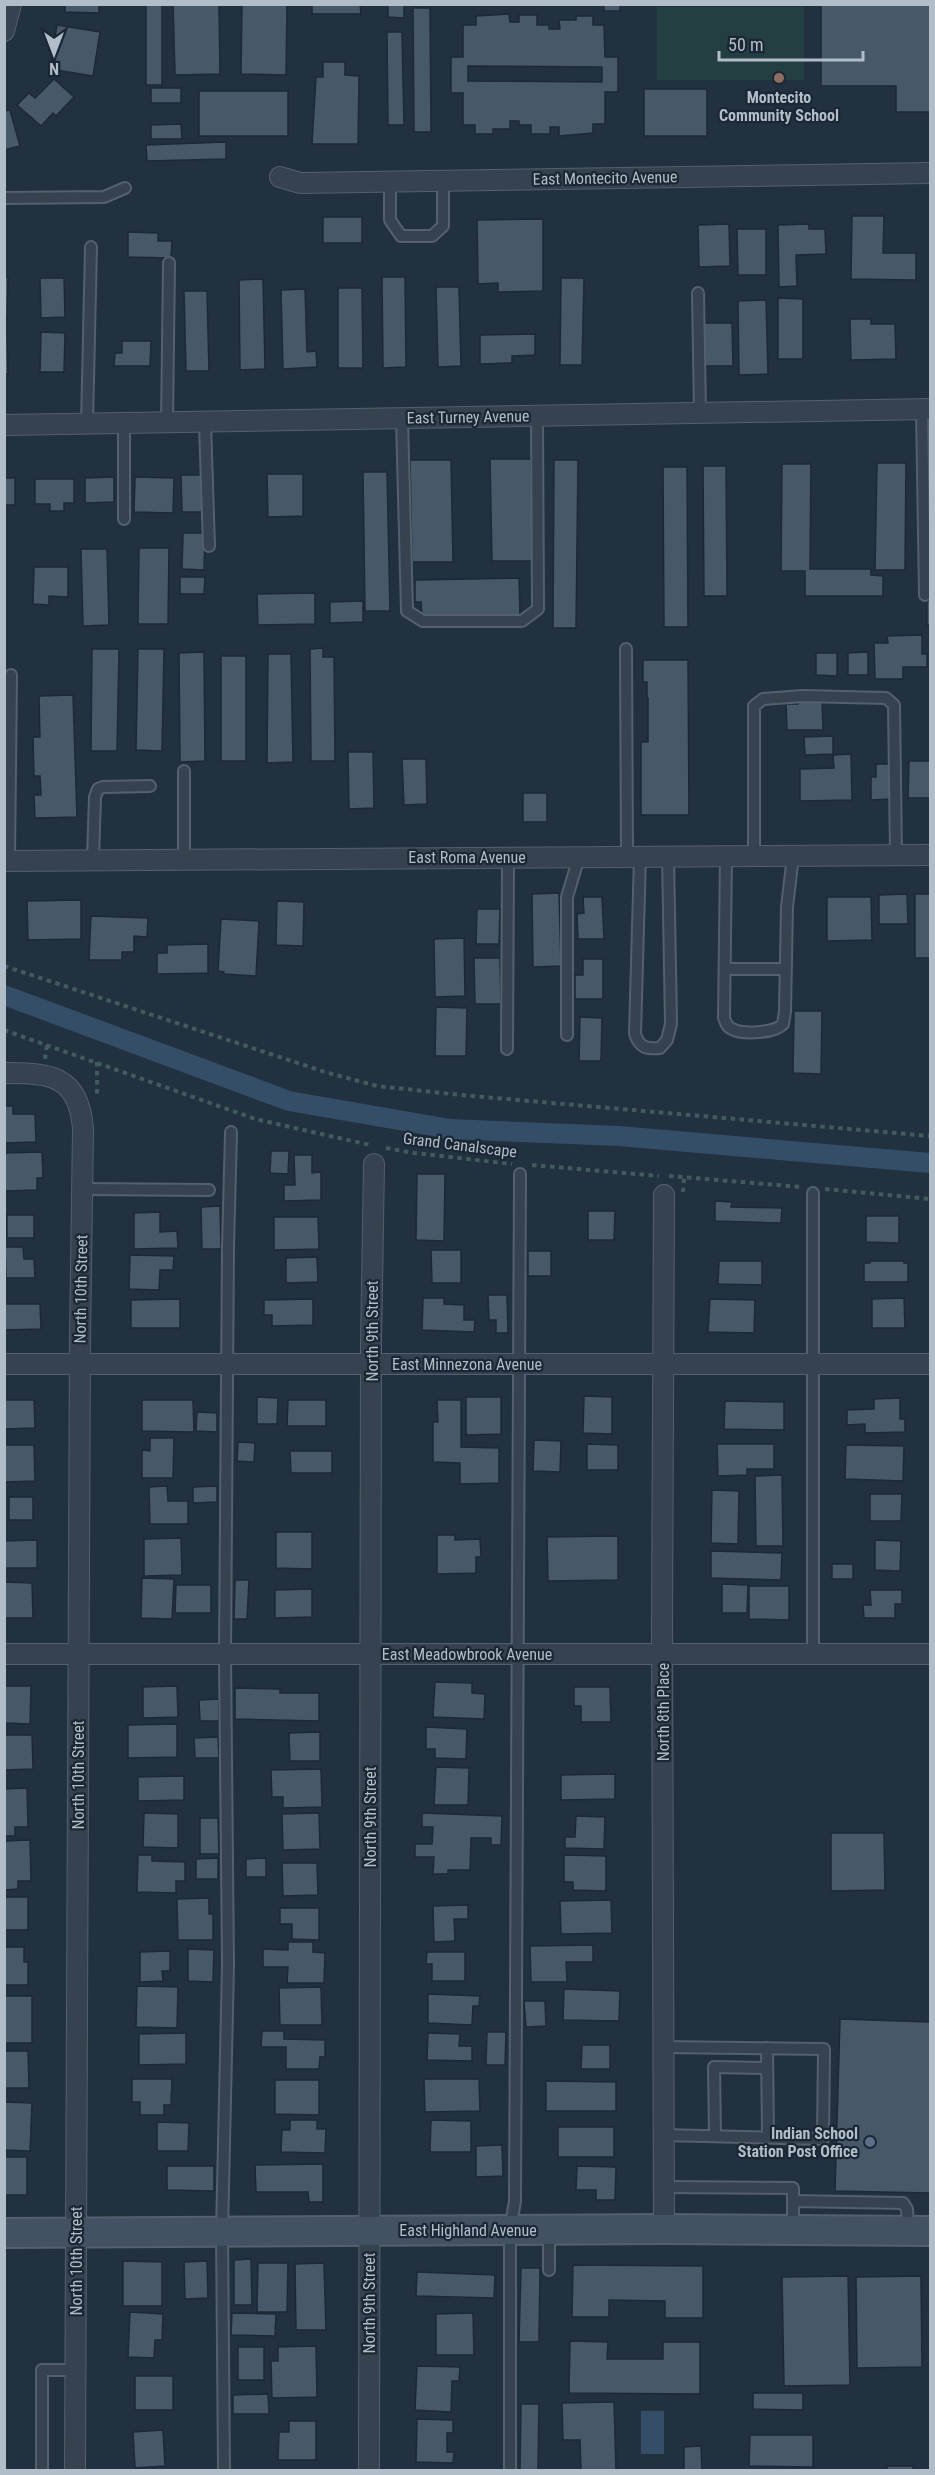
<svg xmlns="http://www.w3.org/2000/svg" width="935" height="2475" font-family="'Roboto Condensed',sans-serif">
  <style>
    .green { fill: #243f41 }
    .water { fill: #344e68 }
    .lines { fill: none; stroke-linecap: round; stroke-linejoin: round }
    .canal { stroke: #344e68; stroke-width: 20 }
    .building { fill: #475869; stroke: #1d2936; stroke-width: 1.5; fill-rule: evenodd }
    .lane-casing { stroke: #54606d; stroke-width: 14 }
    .street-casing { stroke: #54606d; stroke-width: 22 }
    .secondary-casing { stroke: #54606d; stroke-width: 32 }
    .path { stroke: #425c5d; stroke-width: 4; stroke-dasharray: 4.5 4.5; stroke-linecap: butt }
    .lane { stroke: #36424f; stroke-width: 10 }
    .street { stroke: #36424f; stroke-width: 20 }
    .secondary { stroke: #435263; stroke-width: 28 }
    .education-dot { fill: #8d6e63; stroke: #1b2734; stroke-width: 2 }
    .service-dot { fill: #5c6f8a; stroke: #1b2734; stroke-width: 2 }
    .labels { text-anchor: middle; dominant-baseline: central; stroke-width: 4.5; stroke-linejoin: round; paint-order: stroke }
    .poi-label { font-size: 16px; font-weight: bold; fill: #b2bdca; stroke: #1b2734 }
    .street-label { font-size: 16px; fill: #b2bdca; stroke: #1b2734 }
  </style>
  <rect width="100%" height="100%" fill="#213140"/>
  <!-- green -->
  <path class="green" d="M657 7H804V80H657Z"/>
  <!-- water -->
  <path class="water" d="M641 2411H664V2454H641Z"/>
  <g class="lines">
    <!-- canal -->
    <path class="canal" d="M4 995 289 1101 450 1129 619 1136 930 1163"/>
  </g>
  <!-- building -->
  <path class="building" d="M65 4H99V13L65 12Z
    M146 4H162V85H146Z
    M173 4H219L220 74 175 75Z
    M242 4H287L286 75 241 74Z
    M312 4H360L361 14H312Z
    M388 4H404V18L388 17Z
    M604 4H620V11H604Z
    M821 4H930V112H896V86H821Z
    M413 8H430L431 132H414Z
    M509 14 510 22H519V15H537V25H549V29H560L559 20H576V16H593V25H604L605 57H618V92H605V124H593V133L559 136V127H550V134H531V125H519V121H510V129H493V134H475V125H463V93H451V57H463V25H476V16ZM468 66 602 67V82L468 81Z
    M57 25 100 32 93 76 50 69Z
    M387 32H402L404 125H388Z
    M323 62H345V75L359 76 358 144H312L316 77H323Z
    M54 79 74 97 56 116 53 113 41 126 17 105 29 93 35 98Z
    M151 88H181V103H151Z
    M644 89H707V136H644Z
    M199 91H288V136H199Z
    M10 110 20 146 4 150V111Z
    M181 124 182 139H151V125Z
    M226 142V159L147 161 146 145Z
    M852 216H884L883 253H916V280L851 279Z
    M323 217H362V243H323Z
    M543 219V291L498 292V283L478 284 477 220Z
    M729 224 730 266 699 267 698 225Z
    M809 224V229H825L826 254 796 255 797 286 779 287 778 225Z
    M737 229H766V275H738Z
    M128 232 158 233V241H172L171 258 128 257Z
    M4 277H8L7 318H4Z
    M382 277H405L406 367 383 368Z
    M40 278H64L65 317 41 318Z
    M561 278H584L582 365H560Z
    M263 279 265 369 240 370 239 280Z
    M436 287H459L461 366 438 367Z
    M338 288H362L363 368H338Z
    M305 289 307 352 316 351 317 367 283 369 281 290Z
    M184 291H207L209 371H186Z
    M778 298 803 299V359H778Z
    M766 300 768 374 739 375 738 301Z
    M850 319H871V324H895L896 359 851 360Z
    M703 323H732L733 366H703Z
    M41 332 65 333 64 372H40Z
    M4 333H7L8 374H4Z
    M535 334V355L512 356V363L480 364V335Z
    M122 341H151L150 366H114L115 353H122Z
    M490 459H531L533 561H492Z
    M410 460H451L453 562H412Z
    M554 460H578L576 628H553Z
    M877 463H906L905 570H875Z
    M782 464H811L810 569H871V575L883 576V596H805V571H781Z
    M703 466H726L727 596H704Z
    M663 467H687L688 627H664Z
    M363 472H387L390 611H365Z
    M267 474H303V516L268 517Z
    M181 475H203L204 512H182Z
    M114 477V502L85 503V478Z
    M135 477 174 478 173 513 134 512Z
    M4 478H15V505H4Z
    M35 479H74V503H64V511H50V504H35Z
    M183 533H205L204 570 182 569Z
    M139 548H169L168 624H138Z
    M81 549H107L109 625 83 626Z
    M34 567H68V597L49 596V605L33 604Z
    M180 577H205L204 594H180Z
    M519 578 520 616 422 618 421 602H415V580Z
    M315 593V624L258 625 257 594Z
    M363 601V622L330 623V602Z
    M927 601H930V625H927Z
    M922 635V654H927V667H903V679H875L874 643H888L887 636Z
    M323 648V657H334L335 761H311L310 649Z
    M92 649H119L117 751H91Z
    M138 649H164L162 751 136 750Z
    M204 652 205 761 180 762 179 653Z
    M868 652V675H848V653Z
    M816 653H837V676L816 675Z
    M268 654H291L293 762 267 763Z
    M221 656H246V761H221Z
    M643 660H688L689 815H641V742H648V698H647V682H643Z
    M73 695 77 817 35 818 34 795H41L40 776H34L33 737H40L39 696Z
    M798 699H822L823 730H787L786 704H798Z
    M833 736V754L805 755 804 737Z
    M348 752H373L374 808 349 809Z
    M851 754 852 800 800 801V769L834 768 833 755Z
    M402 759H426L427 804 404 805Z
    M909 761H930V798H908Z
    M876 764H892V799L871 800V777H876Z
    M523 793H547V822H523Z
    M559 893 561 966 533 967 532 894Z
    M907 894 908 924H879V895Z
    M915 894H930V958H915Z
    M583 897H602L604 939H578L577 914 584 913Z
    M827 897H871L872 940 827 941Z
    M81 900V939L28 940 27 901Z
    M277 901 304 902 303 946 276 945Z
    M477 909H500L499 944H476Z
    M91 916 148 918 147 937 134 936V952H122V960H89Z
    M221 919 259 921 256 976 224 974V972L218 971Z
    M464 938 465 996 435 997 434 939Z
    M208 944V973L157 974V953H167V945Z
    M474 958H500L501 1004H475Z
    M583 959H603V999H575V975H583Z
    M436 1007 467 1008 466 1056H435Z
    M794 1011H822L821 1074 793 1073Z
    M580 1017 602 1018 601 1061H579Z
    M4 1106H13V1114H35L36 1142 4 1143Z
    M271 1151H289L288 1174 270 1173Z
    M42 1152 43 1178H37V1190L4 1191V1153Z
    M294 1155H312V1173L321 1172V1200L284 1201V1185H295Z
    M417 1174H445L444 1241 416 1240Z
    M715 1201 732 1202 731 1207 782 1208 781 1223 715 1221Z
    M220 1206 221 1249H202L201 1207Z
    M588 1211H615L614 1240H588Z
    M160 1212V1232L177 1231 178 1248 134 1249V1213Z
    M7 1215H34V1238H7Z
    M866 1216H899V1243L866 1242Z
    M274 1217H318L319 1249 274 1250Z
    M5 1247H23L24 1259H34L35 1278H6Z
    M431 1250H461V1283H432Z
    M528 1251H551V1276H528Z
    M130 1255 174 1256 173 1270H160L159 1290 129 1289Z
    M317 1257 318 1282 286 1283V1258Z
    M719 1261H762V1285L718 1284Z
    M870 1261H904V1263H908V1282H864V1263H870Z
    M488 1295H507L508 1333H496V1320H489Z
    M423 1298H444V1304L464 1305V1320H475L474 1332 422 1330Z
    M904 1298 905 1328H872V1299Z
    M180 1299V1328H131V1300Z
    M313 1299V1325L272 1326V1315H264V1300Z
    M710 1299 755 1300 754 1333 708 1332Z
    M4 1304H40L41 1329 4 1330Z
    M584 1396 612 1397V1434L583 1433Z
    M257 1397 278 1398 277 1424H257Z
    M466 1397H501V1434L466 1435Z
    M900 1398V1419H905V1432L865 1433V1424L847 1425V1410L874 1409V1399Z
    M4 1400H34L35 1428 4 1429Z
    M142 1400H193L194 1432 142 1431Z
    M288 1400H326V1426H287Z
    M437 1400H461V1447L499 1448V1483L460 1484V1463L433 1462V1422H438Z
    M725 1401 784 1402V1430L724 1429Z
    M197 1412 217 1413V1432L196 1431Z
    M150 1438H174L173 1478H142V1450L150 1451Z
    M534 1440 561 1441 560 1472 533 1471Z
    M238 1442 255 1443 254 1462 237 1461Z
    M587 1444 618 1445V1470H587Z
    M717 1444H774V1469H747V1475L718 1476Z
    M4 1445H34L35 1481 5 1482Z
    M846 1445 904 1446 903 1481 845 1479Z
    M290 1451H332V1473H291Z
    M782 1475 783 1546H756L755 1476Z
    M167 1486 168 1501H188V1524H150L149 1487Z
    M217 1486V1502L193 1503V1487Z
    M712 1490 739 1491 738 1544 711 1543Z
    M870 1494H902L901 1521H870Z
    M9 1497H33V1520H9Z
    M276 1532H312V1569L276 1568Z
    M437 1535H455V1540L480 1539 481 1557H476V1573L437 1574Z
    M618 1536V1580L548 1581 547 1537Z
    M181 1538 182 1575 144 1576V1539Z
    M37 1540V1568H4V1541Z
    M875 1540 901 1541 900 1571 875 1570Z
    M711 1551 782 1553 781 1580 711 1578Z
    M832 1564H853V1579H832Z
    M142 1578 174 1579 172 1619 141 1618Z
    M235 1580H249L247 1619H234Z
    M4 1582 32 1583 33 1618H4Z
    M722 1584 748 1585 747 1613H722Z
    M176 1585H211V1613H175Z
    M749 1586H789V1620L749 1619Z
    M312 1589V1617L275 1618V1590Z
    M870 1590H902V1604H895V1618H864L863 1605H871Z
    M435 1682 472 1683V1693L485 1694 484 1719 433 1717Z
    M4 1686H31L30 1724 4 1723Z
    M177 1686 178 1717 143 1718V1687Z
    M574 1687H610L611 1722H581V1706H574Z
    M235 1688 280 1689V1693H319V1721L235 1719Z
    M219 1699V1721H200L199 1700Z
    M177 1724V1757L128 1758V1725Z
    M426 1727 467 1729 466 1759 435 1758V1749H426Z
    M320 1732V1761H290L289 1733Z
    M4 1735H32L33 1769 4 1770Z
    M218 1737 219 1758H195L194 1738Z
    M436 1767 469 1768 468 1805H434Z
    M321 1769 322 1807 283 1808V1797H272L271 1770Z
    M615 1774V1799L561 1800V1775Z
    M184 1776V1800L138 1801V1777Z
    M27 1788 28 1827H15V1836H4V1789Z
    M144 1813 178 1814V1848L143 1847Z
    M319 1813 320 1849 283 1850 282 1814Z
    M422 1813 502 1816 501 1845H491V1838H471L470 1870H448V1874H433L434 1857H415V1844H432L433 1827H422Z
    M576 1816 605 1817 604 1849 565 1848V1837H575Z
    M200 1818H218L219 1854H200Z
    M831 1833H884L885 1890 831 1891Z
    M30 1840 31 1881H18V1889L4 1890V1841Z
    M138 1855H152V1861L185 1862V1881H176V1893L137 1892Z
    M564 1855 606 1856V1891L573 1890V1882H564Z
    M218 1858V1879H196V1859Z
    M266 1858V1877H246V1859Z
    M282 1863H317L318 1895 283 1896Z
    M4 1897H28V1930H4Z
    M209 1898V1914H213V1940H178L177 1899Z
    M611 1900 612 1933 561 1934 560 1901Z
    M468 1905V1919H454L455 1941 434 1942 433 1906Z
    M280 1908H319V1940L292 1939V1924H280Z
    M288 1942H313V1952L325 1953 324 1983H287L288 1967H263V1949L288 1950Z
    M593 1945V1962H566L567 1982H531L530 1946Z
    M4 1947H24V1962H28V1985H4Z
    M188 1949 214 1950 213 1982 188 1981Z
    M170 1951V1971H162L163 1981 140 1982V1952Z
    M427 1952H465V1981H432V1964H426Z
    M137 1986 178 1987 177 2028 136 2027Z
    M321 1987 322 2025H280L279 1988Z
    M564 1989 620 1991 619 2021 563 2020Z
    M428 1994 480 1996 479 2006H473L472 2025 428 2023Z
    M4 1996H32V2043H4Z
    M524 2001H545L546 2026 526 2027Z
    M840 2019 930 2022V2193L835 2191Z
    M262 2031H284V2039L325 2040V2057H320L319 2069H286V2047H261Z
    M487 2032H506L505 2065H486Z
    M186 2033V2064L139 2065V2034Z
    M428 2033 460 2034 459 2046H472V2061L427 2060Z
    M582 2045H610V2069H581Z
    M4 2051H28L29 2088H4Z
    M132 2079H172L171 2105H164V2115H140V2102H132Z
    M424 2079H479L480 2111 425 2112Z
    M275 2080H319V2115L275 2114Z
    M546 2081 616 2082V2111H546Z
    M4 2102 32 2103 30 2151 4 2150Z
    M290 2120H317V2129H326L325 2153 281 2152 282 2130H290Z
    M431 2120 471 2121V2152H430Z
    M157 2122 189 2123 188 2151H157Z
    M558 2127H614V2157H558Z
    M502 2145 503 2176 476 2177V2146Z
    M4 2157H27V2195H4Z
    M323 2164V2202H309L308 2192H256L255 2165Z
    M167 2166H214V2191L167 2190Z
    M577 2166 616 2167 615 2200H596V2190H576Z
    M251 2259 252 2305H234V2260Z
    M123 2261 162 2262V2306H123Z
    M207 2261 208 2298 185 2299 184 2262Z
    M258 2263H288L287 2312H257Z
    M324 2263 326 2330H296L295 2264Z
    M573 2265 703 2266V2318H665V2301L609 2300V2317H572Z
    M521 2268H540L539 2342H519Z
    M417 2272 495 2275 494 2298 416 2296Z
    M848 2276 850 2385 784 2386 782 2277Z
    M921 2276 922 2367 857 2368 856 2277Z
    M130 2312 163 2314 162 2340H155L154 2358 128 2357Z
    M232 2313 276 2314 275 2336 231 2335Z
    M473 2313 474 2355H436V2314Z
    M570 2341 608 2342 607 2359H663V2342H700V2394L569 2393Z
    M316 2346 317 2397 272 2398 271 2361H278V2347Z
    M238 2347H264V2380H238Z
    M417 2366 460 2367 459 2381H452L451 2412 415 2410Z
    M135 2376H173V2410H135Z
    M753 2393H803V2410L753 2409Z
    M268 2394 269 2414H233V2395Z
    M614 2402 616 2470H581L580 2440H563L562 2403Z
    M521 2404H539L538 2470H520Z
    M417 2419 453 2420V2433H447V2452H454L453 2463 416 2462Z
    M289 2421H316V2460H278L279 2432H289Z
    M163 2430 165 2466 135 2468 133 2432Z
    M750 2435H813V2467L749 2466Z
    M701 2446 702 2470H684V2447Z
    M887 2466H913V2470H887Z"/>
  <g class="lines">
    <!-- lane casing -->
    <g class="lane-casing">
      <path id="lane" d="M390 181V220L401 236H432L443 226V180
        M4 198 104 197 125 188
        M698 293 700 413
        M922 409 925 595
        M402 419 407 611 423 621H522L538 609 537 416
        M167 423 169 263
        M205 423 209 546
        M87 424 91 247
        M124 424V519
        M626 649 627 857
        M184 771V859
        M640 856 635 1034C640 1048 646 1049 660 1048L667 1040 671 1024 668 856
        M726 856 724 1018C726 1023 727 1027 732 1029 743 1035 775 1033 783 1024L785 1011 787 907 793 856
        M754 856V706L763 699 803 696 886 698 894 705 896 855
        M93 859 95 797 98 789 103 787 150 786
        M9 861 11 675
        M725 969H786
        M567 1035V897L579 857
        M507 1049 508 857
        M83 1189 209 1190
        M813 1654V1193
        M663 2047 824 2049 823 2139 663 2135
        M767 2048 768 2137
        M715 2136 714 2067 767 2068
        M664 2187 793 2188V2230
        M793 2201 903 2203 907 2209 908 2231
        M549 2270V2230
        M42 2470V2370H75
        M224 2470 222 2232 228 1965 225 1655 228 1247 231 1132
        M510 2470V2230L515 2201 520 1174"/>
    </g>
    <!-- street casing -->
    <g class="street-casing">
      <path id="street" d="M4 31 11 4
        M280 177 300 183 930 173
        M4 425 930 409
        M4 861 930 855
        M4 1073C50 1073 79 1075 83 1129L80 1338 75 2470
        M664 1195 662 1623 664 2229
        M4 1364H930
        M4 1654H930
        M369 2470 371 1345 374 1164"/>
    </g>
    <!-- secondary casing -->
    <g class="secondary-casing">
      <path id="secondary" d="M4 2233 664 2229 930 2231"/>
    </g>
    <!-- path -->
    <path class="path" d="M4 966 325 1072 377 1086 461 1095 930 1136
      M4 1030 255 1119 370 1145
      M45 1059 47 1045
      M97 1062V1098
      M386 1148 414 1153 512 1164
      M532 1165 659 1176
      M669 1176 802 1187
      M825 1189 930 1199
      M683 1192 684 1177"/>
    <!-- lane -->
    <use href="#lane" class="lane"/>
    <!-- street -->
    <use href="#street" class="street"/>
    <!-- secondary -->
    <use href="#secondary" class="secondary"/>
  </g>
  <!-- markers -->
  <circle class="education-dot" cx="779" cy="78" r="6"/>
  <circle class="service-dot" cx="870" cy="2142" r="6"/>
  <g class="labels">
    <!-- poi labels -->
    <g class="poi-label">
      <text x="779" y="97">Montecito<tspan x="779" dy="18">Community School</tspan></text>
      <text x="858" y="2133" text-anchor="end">Indian School<tspan x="858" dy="18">Station Post Office</tspan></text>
    </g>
    <!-- street labels -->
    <g class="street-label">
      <text transform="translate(605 178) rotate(-1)">East Montecito Avenue</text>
      <text transform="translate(468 417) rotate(-1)">East Turney Avenue</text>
      <text x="467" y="857">East Roma Avenue</text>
      <text transform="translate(460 1145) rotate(7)">Grand Canalscape</text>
      <text transform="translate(81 1289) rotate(-89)">North 10th Street</text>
      <text transform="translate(372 1331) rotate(-90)">North 9th Street</text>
      <text x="467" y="1364">East Minnezona Avenue</text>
      <text x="467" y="1654">East Meadowbrook Avenue</text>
      <text transform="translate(663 1712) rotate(-90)">North 8th Place</text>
      <text transform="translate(78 1775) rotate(-90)">North 10th Street</text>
      <text transform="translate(370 1817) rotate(-90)">North 9th Street</text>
      <text x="468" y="2230">East Highland Avenue</text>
      <text transform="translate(76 2261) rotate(-90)">North 10th Street</text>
      <text transform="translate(369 2303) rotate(-90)">North 9th Street</text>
    </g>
  </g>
  <!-- border -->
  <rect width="935" height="2475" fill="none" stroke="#b2bdca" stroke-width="12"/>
  <!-- north arrow -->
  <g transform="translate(54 54) rotate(180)" stroke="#1b2734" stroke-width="4.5" paint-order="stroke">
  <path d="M0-4.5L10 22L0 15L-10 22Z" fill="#b2bdca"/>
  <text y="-9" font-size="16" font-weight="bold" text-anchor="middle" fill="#b2bdca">N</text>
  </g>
  <!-- scale -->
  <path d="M719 51v9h144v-9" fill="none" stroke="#b2bdca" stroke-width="3"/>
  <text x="728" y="51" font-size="18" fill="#b2bdca" stroke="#1b2734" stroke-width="4.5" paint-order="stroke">50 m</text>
</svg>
